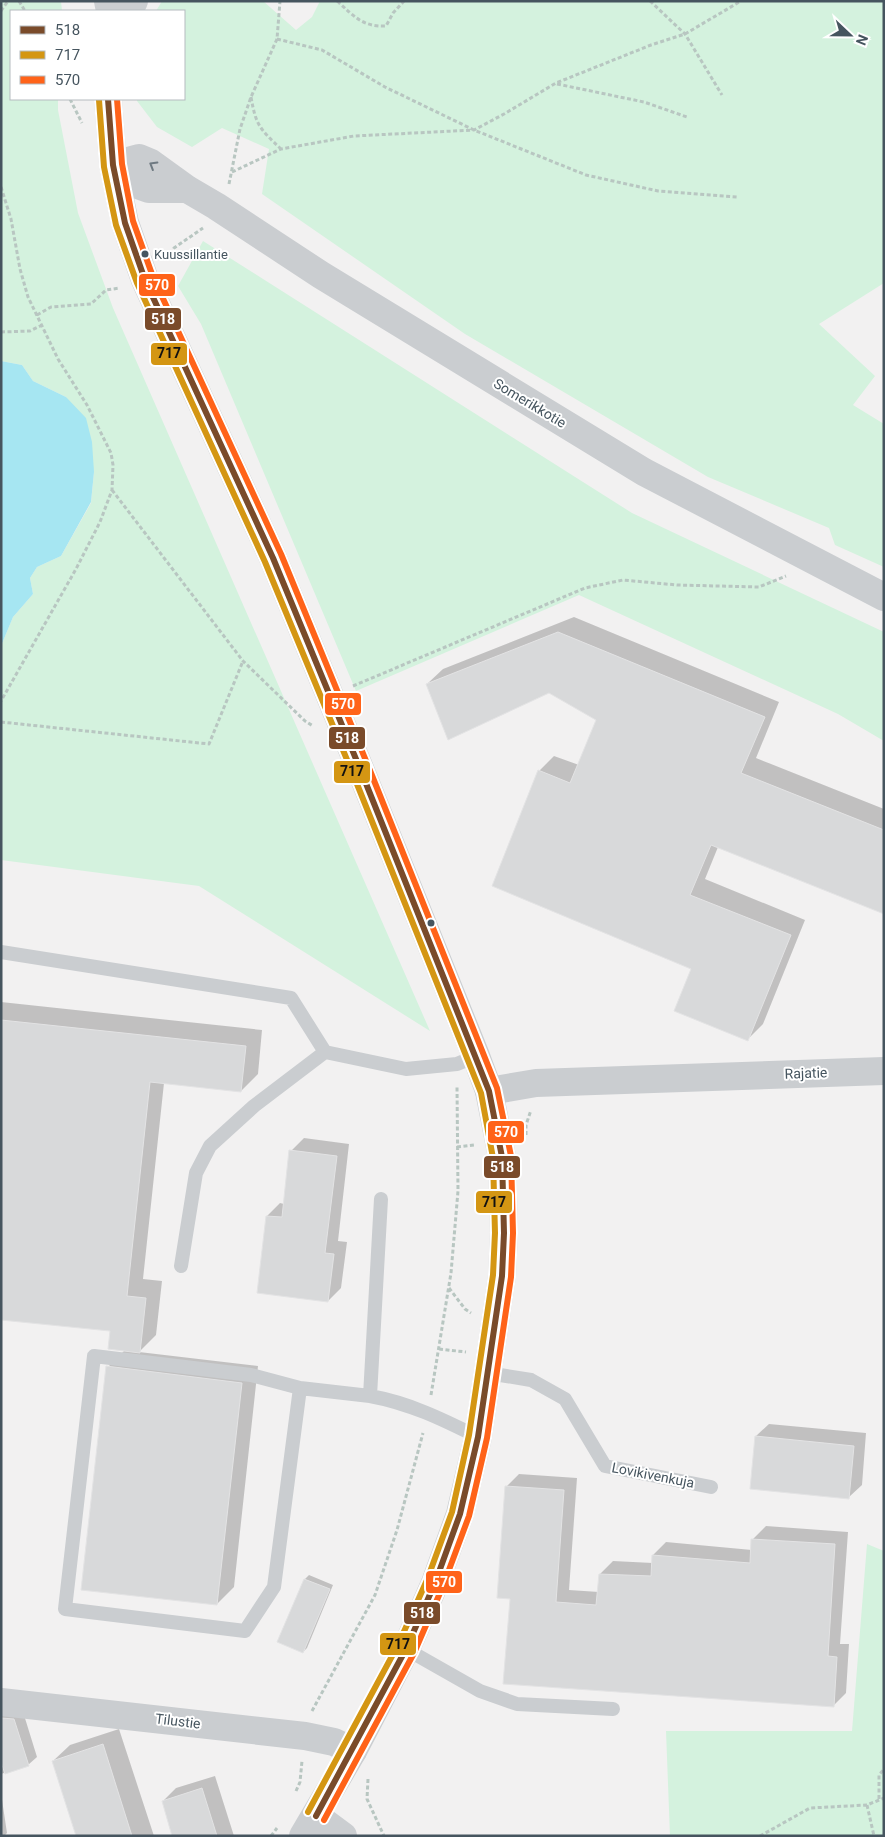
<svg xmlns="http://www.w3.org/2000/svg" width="885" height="1837" font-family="Roboto,sans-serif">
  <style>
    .green { fill: #d4f2de }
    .water { fill: #a6e6f2 }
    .shadow { fill: #0003 }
    .building { fill: #d8d9da; stroke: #e3e3e4 }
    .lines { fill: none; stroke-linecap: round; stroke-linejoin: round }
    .path { stroke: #b8c6c1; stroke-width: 3; stroke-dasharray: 4 2.5; stroke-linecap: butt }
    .service { stroke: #cacdd0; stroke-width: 14 }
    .minor { stroke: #cacdd0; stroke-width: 28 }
    .tertiary { stroke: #cacdd0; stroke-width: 28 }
    .secondary { stroke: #cbced1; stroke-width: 28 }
    .bus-1-casing { stroke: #fff; stroke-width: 10 }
    .bus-2-casing { stroke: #fff; stroke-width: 10 }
    .bus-3-casing { stroke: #fff; stroke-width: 10 }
    .bus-1 { stroke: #7a4b2a; stroke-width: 6 }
    .bus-2 { stroke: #d49613; stroke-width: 6 }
    .bus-3 { stroke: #ff6319; stroke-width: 6 }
    .oneway { stroke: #6e7981 }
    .bus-dot { fill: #46555f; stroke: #fff; stroke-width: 2 }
    .labels { text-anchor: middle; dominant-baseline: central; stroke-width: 4; stroke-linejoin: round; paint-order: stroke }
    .bus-label { font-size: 13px; fill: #46555f; stroke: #fff; text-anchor: start }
    .street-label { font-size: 14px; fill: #46555f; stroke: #fff }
    .line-badge { stroke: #fff; stroke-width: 2 }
    .badge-label { font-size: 14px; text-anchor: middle; font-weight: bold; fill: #fff }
    .pale-badge-label { font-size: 14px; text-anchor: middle; font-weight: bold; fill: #111 }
  </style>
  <rect width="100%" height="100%" fill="#f2f1f1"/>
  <!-- green -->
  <path class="green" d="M1 1H61L62 11H11V99H58V110L78 213 113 308 430 1031 199 886 1 860V646L13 617 33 594 30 578 37 567 61 556 91 503 94 472 66 397 33 381 22 365 1 361Z
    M162 1H263L296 30 312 17 320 1H884V283L819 324 875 376 853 405 884 424V567L835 545 829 528 708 477 465 334 262 194 269 149 222 128 192 147 157 127 137 101V99H184V11H156Z
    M203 241 632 513 884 632V741L838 714 579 595 356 691 201 324 178 286Z
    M867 1544 884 1551V1836H670L666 1731H852Z"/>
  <!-- water -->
  <path class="water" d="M1 361 22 365 33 381 66 397 86 418 92 442 94 472 91 502 61 556 37 567 30 578 33 594 13 617 1 646Z"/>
  <!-- shadow -->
  <path class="shadow" d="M574 617 779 702 756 758 884 809V913L718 847 705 879 805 920 763 1024 748 1039 539 771 554 756 579 765 598 719 549 691 427 684 443 669Z
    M1 1002 262 1030 258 1074 241 1091 164 1083 143 1279 162 1281 156 1335 139 1352 258 1366 234 1587 217 1604 108 1367 125 1350 112 1330 1 1318Z
    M304 1138 349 1144 338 1241 347 1242 341 1288 328 1301 267 1216 280 1203 284 1204 291 1151Z
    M769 1424 866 1433 862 1485 849 1497 756 1436Z
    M519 1474 577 1478 569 1590 599 1592 600 1574 613 1561 653 1563V1555L666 1542 752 1550 753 1539 766 1526 848 1532 840 1644H849L846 1693 833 1706 511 1598 506 1487Z
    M309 1575 333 1585 307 1648 303 1652 279 1642 305 1579Z
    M1 1713 24 1715 37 1757 28 1765 1 1774Z
    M119 1729 154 1836H78L53 1761 70 1745Z
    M215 1776 234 1836H174L163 1801 176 1788Z
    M1 1793 7 1833 4 1836H1Z"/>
  <!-- building -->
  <path class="building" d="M558 632 765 717 741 773 884 830V914L711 845 690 895 791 935 748 1041 674 1011 691 969 492 886 538 770 570 783 596 720 549 693 448 740 426 684Z
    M1 1020 246 1046 241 1092 150 1082 127 1296 146 1298 140 1353 108 1349 110 1331 1 1320Z
    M289 1150 337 1156 325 1253 334 1254 328 1302 257 1293 266 1216 282 1217Z
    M106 1366 242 1383 217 1605 81 1590Z
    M755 1436 854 1446 849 1499 750 1489Z
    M505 1486 564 1490 556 1602 596 1605 599 1574 651 1576 652 1555 750 1563 751 1539 835 1544 828 1656 837 1657 834 1707 503 1684 510 1599 497 1598Z
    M304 1579 330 1589 303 1653 277 1642Z
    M1 1718 14 1719 29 1766 5 1774 1 1762Z
    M103 1744 132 1836H76L52 1761Z
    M202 1788 217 1836H172L162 1801Z"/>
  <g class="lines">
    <!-- path -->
    <path class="path" d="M19 1 25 11
      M337 1C354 16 362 27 386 26L393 13 404 1
      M650 1 685 34 722 95
      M1 11 8 1
      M277 39 322 50 385 87 474 130 586 175 658 191 737 197
      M557 84 644 102 687 117
      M251 97C256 126 260 129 281 149
      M70 99 82 123
      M232 172 281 149 354 136 474 130 504 114 556 83 651 45 685 34 741 1
      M229 184 240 129 251 97 277 39 280 1
      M1 187 11 219 20 269 28 297 58 359 87 405 111 453 113 465 112 490 100 522 76 569 1 701
      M167 260 174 248 203 228
      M37 315 51 307 91 304 106 290 120 288
      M1 332 30 331 42 325
      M112 490 243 661 305 721 313 726
      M353 686 585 588 623 580 677 585 759 587 786 576
      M1 722 209 744 243 661
      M526 1135V1125L531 1110
      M457 1147 474 1145
      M449 1288 465 1309 471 1313
      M439 1349 466 1352
      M431 1395 451 1273 458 1191 457 1086
      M312 1711 375 1595 397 1530 423 1433
      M368 1779 367 1799 384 1836
      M296 1791 300 1782 302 1761
      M879 1799V1775L884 1769
      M867 1805 874 1836
      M271 1836 277 1828
      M760 1836 810 1808 867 1805 884 1798"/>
    <!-- service -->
    <path class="service" d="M1 952 291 998 325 1052 406 1069 457 1064 476 1056
      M381 1199 370 1396C409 1403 442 1419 478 1437
      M181 1266 196 1173 210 1146 254 1106 325 1052
      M488 1373 531 1380 565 1399 605 1466 711 1487
      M300 1388 251 1375 94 1356 65 1609 245 1631 274 1587 300 1388 370 1396
      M406 1649 480 1691 517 1704 613 1709"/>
    <!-- minor -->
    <path class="minor" d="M489 1091 536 1083 884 1071
      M1 1702 305 1736 334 1742 353 1751"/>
    <!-- tertiary -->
    <path class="tertiary" d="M113 165 139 158 151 163 187 189 216 206 321 275 644 472 884 597
      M113 165 135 184 149 189H187"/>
    <!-- secondary -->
    <path class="secondary" d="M108 1 110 11
      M129 11 134 1
      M108 99 113 165 120 199 125 223 145 280 273 558 363 776 476 1056 489 1091 502 1157 504 1233 502 1276 478 1437 460 1514 435 1583 406 1649 353 1751 303 1836
      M316 1816 343 1836"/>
    <!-- bus-1 casing -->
    <g class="bus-1-casing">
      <path id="bus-1" d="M108 99 113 165 125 223 145 280 273 558 363 776 489 1091 502 1157 504 1233 502 1276 478 1437 460 1514 435 1583 406 1649 316 1816"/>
    </g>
    <!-- bus-2 casing -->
    <g class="bus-2-casing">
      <path id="bus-2" d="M99 100 104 167 116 225 137 283 265 562 355 779 481 1093 493 1158 495 1233 493 1275 469 1435 452 1512 427 1580 398 1645 308 1812"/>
    </g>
    <!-- bus-3 casing -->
    <g class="bus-3-casing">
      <path id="bus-3" d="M117 99 122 164 133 221 153 277 281 554 371 773 497 1088 511 1156 513 1233 511 1277 487 1438 469 1516 443 1586 414 1653 324 1820"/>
    </g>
    <!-- bus-1 -->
    <use href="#bus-1" class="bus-1"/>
    <!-- bus-2 -->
    <use href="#bus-2" class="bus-2"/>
    <!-- bus-3 -->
    <use href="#bus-3" class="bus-3"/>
  </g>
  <!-- one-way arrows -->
  <defs><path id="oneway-chevron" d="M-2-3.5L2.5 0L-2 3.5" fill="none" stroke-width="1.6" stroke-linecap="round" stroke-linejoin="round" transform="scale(1.25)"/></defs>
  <use class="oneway" href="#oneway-chevron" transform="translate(153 165) rotate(-149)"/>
  <!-- markers -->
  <g class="bus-dot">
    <circle cx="145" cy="254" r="4.5"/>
    <circle cx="431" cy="923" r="4.5"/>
  </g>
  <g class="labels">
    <!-- bus labels -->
    <g class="bus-label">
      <text x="154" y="254">Kuussillantie</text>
    </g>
    <!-- street labels -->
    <g class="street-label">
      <text transform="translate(530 403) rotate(31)">Somerikkotie</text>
      <text transform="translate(806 1073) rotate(-2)">Rajatie</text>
      <text transform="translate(653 1475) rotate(11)">Lovikivenkuja</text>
      <text transform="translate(178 1721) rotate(7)">Tilustie</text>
    </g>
  </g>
  <g class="line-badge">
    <rect x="138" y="273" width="38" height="24" rx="5" fill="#ff6319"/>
    <rect x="144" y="307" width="38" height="24" rx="5" fill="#7a4b2a"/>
    <rect x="150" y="342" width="38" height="24" rx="5" fill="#d49613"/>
    <rect x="324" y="692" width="38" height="24" rx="5" fill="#ff6319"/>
    <rect x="328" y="726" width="38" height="24" rx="5" fill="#7a4b2a"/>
    <rect x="333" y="760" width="38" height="24" rx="5" fill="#d49613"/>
    <rect x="487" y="1120" width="38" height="24" rx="5" fill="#ff6319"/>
    <rect x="483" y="1155" width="38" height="24" rx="5" fill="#7a4b2a"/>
    <rect x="475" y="1190" width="38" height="24" rx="5" fill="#d49613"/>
    <rect x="425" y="1570" width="38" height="24" rx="5" fill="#ff6319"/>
    <rect x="403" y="1601" width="38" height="24" rx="5" fill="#7a4b2a"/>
    <rect x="379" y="1632" width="38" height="24" rx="5" fill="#d49613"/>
  </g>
  <g class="badge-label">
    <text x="157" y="290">570</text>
    <text x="163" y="324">518</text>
    <text x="343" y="709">570</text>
    <text x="347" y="743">518</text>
    <text x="506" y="1137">570</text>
    <text x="502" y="1172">518</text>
    <text x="444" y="1587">570</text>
    <text x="422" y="1618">518</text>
  </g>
  <g class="pale-badge-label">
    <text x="169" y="358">717</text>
    <text x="352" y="776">717</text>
    <text x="494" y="1207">717</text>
    <text x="398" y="1649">717</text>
  </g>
  <!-- border -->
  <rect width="885" height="1837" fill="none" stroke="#46555f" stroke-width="5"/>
  <!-- legend -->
  <rect x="10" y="10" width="175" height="90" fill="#ffffff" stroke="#b5bbbf"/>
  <rect x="20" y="26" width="25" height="8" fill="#7a4b2a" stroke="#b5bbbf"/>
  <text x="55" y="35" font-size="15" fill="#46555f">518</text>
  <rect x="20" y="51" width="25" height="8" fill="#d49613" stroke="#b5bbbf"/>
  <text x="55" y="60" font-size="15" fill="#46555f">717</text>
  <rect x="20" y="76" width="25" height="8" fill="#ff6319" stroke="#b5bbbf"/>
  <text x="55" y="85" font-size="15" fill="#46555f">570</text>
  <!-- north arrow -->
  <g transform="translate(850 35) rotate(112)" stroke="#ffffff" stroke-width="4" paint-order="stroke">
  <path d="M0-4L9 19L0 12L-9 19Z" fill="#46555f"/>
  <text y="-8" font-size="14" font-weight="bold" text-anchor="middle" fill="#46555f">N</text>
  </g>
</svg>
